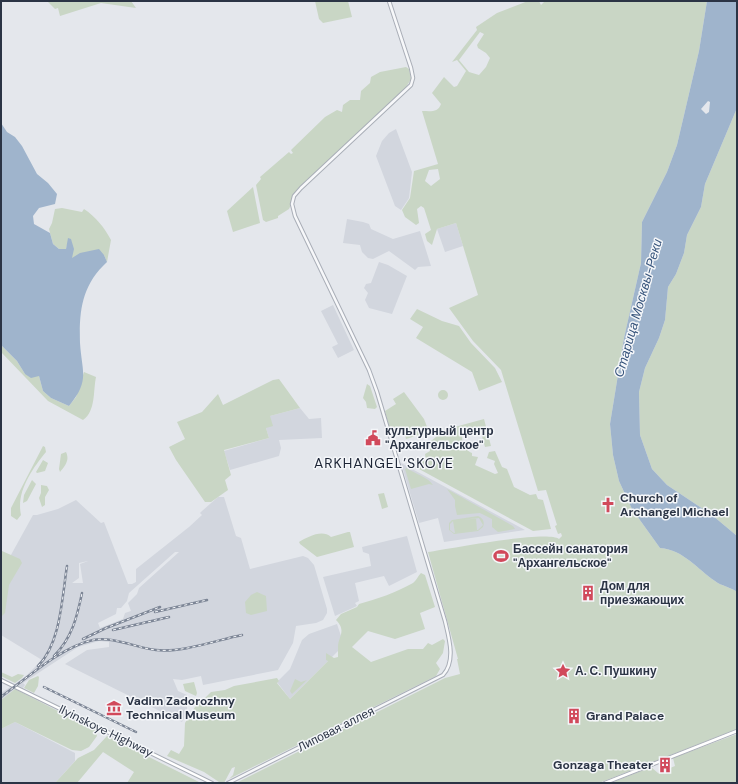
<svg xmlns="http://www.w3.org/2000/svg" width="738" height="784" font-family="'DM Sans',sans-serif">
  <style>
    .built { fill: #d2d6de; fill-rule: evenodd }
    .green { fill: #c9d6c5; fill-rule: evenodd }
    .water { fill: #9fb4cc; fill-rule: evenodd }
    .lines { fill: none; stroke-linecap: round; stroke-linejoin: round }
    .tertiary-casing { stroke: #a9aeb7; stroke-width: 4.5 }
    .secondary-casing { stroke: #a9aeb7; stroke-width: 4.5 }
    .tertiary { stroke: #f7f8fa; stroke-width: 2.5 }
    .secondary { stroke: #fff; stroke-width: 2.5 }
    .rail-casing { stroke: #7d8696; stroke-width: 2.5 }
    .rail { stroke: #f4f6f9; stroke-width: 1; stroke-dasharray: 3; stroke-linecap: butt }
    .labels { text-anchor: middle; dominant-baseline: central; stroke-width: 3; stroke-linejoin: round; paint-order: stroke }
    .poi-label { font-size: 12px; font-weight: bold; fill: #2b3445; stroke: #f4f6f9; text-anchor: start }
    .street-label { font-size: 12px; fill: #2b3445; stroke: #f4f6f9 }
    .water-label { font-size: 13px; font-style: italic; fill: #34527a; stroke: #f4f6f9 }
    .quarter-label { font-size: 14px; letter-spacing: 1px; fill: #1d2536; stroke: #f4f6f9 }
  </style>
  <rect width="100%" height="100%" fill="#e4e7ec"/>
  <!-- built -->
  <path class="built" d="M396 129 412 172 409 198 401 210 395 206 376 156 382 141 389 133Z
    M347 219 363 222 369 224 371 229 393 239 420 231 431 266 418 267 415 270 389 251 373 259 368 258 362 252 360 245 343 243Z
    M456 223 463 246 445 252 437 229Z
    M379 262 388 265 407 276 392 314 369 308 365 300 368 293 364 288 366 284 371 283Z
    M333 305 354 350 338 358 332 347 338 344 321 311Z
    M300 408 309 419 321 418 322 438 279 440 281 448 279 456 230 470 224 451 269 438 266 428 270 416Z
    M401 463 525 530 444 542 438 518 419 523Z
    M218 497H224L236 536 241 538 250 569 303 556 308 558 314 565 327 609V613L323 620 316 623 296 626 293 643 278 670 203 685 201 676 182 680 173 679 178 691 187 695V712L182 722 65 664 87 650 109 647V642L99 641 78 647 23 683 25 685 23 688 15 684 26 676 42 660 1 635V573L33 515H37L58 509 76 500 101 523 104 522 128 584H132L136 582V569L189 527 202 515 200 513 202 511ZM175 552H179L139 588 137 594 128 603 131 611 125 613 123 619 100 628 98 623 116 614 117 608H121L127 601 129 593ZM88 561 80 564 83 583H72L79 578V563Z
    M407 536 417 572 389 586 384 576 355 583 359 601 355 603 357 606 335 616 323 577 371 566 369 554 363 552 362 547Z
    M337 624 344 645 290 699 277 682 290 669 302 640 309 634Z
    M10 687 15 689 1 700V693Z
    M15 722 75 753V761L55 783H1V729Z"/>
  <!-- green -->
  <path class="green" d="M47 1H131L136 8 101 3 60 16 58 8 55 9Z
    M315 1H348L352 17 323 23 319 19Z
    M528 1H539L541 5 545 1H707L699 51 677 145 667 172 642 222 641 263 624 338 610 424 613 455 619 481 632 509 660 548C684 550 697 569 715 581 721 586 731 587 737 592V729L599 783H236L445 678 460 674 457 659H458L428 552C449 549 546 530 559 539L562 536 561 533 558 534 555 526 557 525 546 490 538 491 501 370 473 341 449 308 478 295 456 223 437 229 432 245 427 241 425 234 431 230 424 208 421 206 417 209 419 223 416 225 405 217 402 210 410 198 414 171 438 164 422 111C430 111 438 113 441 104L432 93 444 77 454 87 457 86 466 71 457 60 452 62 477 30 476 27 497 13ZM480 32 484 34 477 45 478 48 486 53 490 58 486 67 479 75 469 72 459 60ZM438 169 440 179 431 186 425 181 429 170Z
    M406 67 409 69 411 79 405 89 298 189 289 209 278 216V218L266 222 263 220 256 185 261 179 260 177 289 152 291 154 293 153 291 150 325 117 337 110 342 112 343 105 350 100H360L361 91 370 83 371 77 380 72Z
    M737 108V536L712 515 667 485 652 469 640 435 639 392 645 368 659 338 665 320 668 287 676 274 684 253 687 235 701 207 705 184Z
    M253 187 260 223 233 232 227 211Z
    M62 208 82 212 84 209C96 217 104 227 111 240L107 262 104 255 72 259 67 245 66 249H59L53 244 49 229 52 223 55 209Z
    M417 309 442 321 459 326 471 343 495 368 502 382 479 391 472 372 416 338 423 327 410 319Z
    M1 345 17 361 25 374 39 376 43 391 51 398 69 406 76 397 84 372 96 377C93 391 96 411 83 420L48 401 1 352Z
    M279 379 300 408 270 416 273 426 266 428 269 438 224 450 231 475 225 480 228 490 211 502H205L176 460 169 447 185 439 177 422 202 412 218 394 223 405 273 380Z
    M367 384 370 386 377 407 375 409 367 408 366 402 363 398Z
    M438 395a5 5 0 1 1 10 0a5 5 0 1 1-10 0Z
    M404 392 424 419 429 432 406 439 403 428 392 432 390 431 385 411 396 404 393 399Z
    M484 419 491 446 485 447 481 433 474 428 463 432C460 441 464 450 472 453V456L478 457 475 465 495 474 498 473 494 464 495 461 487 458 489 452 495 451 502 467 507 469 514 487 530 495 536 494 538 499 543 500 551 529 533 531 419 469 418 463 426 460 425 454 430 451V442L437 436 440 431Z
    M43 446 45 447 46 452C32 469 16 492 21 515L17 520 11 516V508Z
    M66 452C70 460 65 466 60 472L59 469 61 454Z
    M43 460 48 463 45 471 37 473 36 472Z
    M407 468C415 474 428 477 433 485L429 484 411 489 405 469Z
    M32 480 36 484 27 501 23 503 24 495Z
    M41 485 47 486 49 490 45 497V505L42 507 39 498 41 493Z
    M447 489 513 526 515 529 498 532 492 527V519L480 513 457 515 455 506V500Z
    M384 493 388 507 382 509 378 494Z
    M478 516C483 518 485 522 483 527L478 531 454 534 449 530V523L452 520ZM476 518 463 520 479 518 483 525 478 530 454 533 450 530V524L453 521 455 533 477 530Z
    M348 532H350L354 547 317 557 300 544 299 542C308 537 322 529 331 537Z
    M2 551 20 559 22 563 9 585 5 613 1 617Z
    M421 573 425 575 435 607 420 613 425 629 395 639 368 631 352 647 371 662 408 649H423L428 643 432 645 443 639 445 641 443 653 436 663 440 669 436 676 229 779 233 775 235 767 232 768 224 783 219 782 204 772 167 756 171 750 179 754 184 746 185 723 200 699 203 700 211 692 225 690 234 686 277 678 279 681 277 683 290 699 328 661 326 660V653L334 658 338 657C338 653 338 651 338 647 338 637 347 631 336 620L341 614 357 607 359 604C377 599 395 593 413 583 416 581 418 576 421 573Z
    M257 592 266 596 267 611 251 615 246 613 245 602 251 595Z
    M1 672 12 677 18 674 24 675 22 678 15 683 1 676Z
    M38 676 39 677 38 686 34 693 24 688 29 680Z
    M295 679 301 682 307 680 292 694 290 691Z
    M194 682 197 693 196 696 185 691 183 684Z
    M15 689 95 730 97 736 89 747 81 751 72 750 15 722 1 729V700Z
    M737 734V783H611L651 767 658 773 675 766 673 758Z
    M107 736 201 783H127L134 772 103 752 77 783H55L78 758 94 750Z"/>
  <!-- water -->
  <path class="water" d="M707 1H737V108L705 184 701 207 687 235 684 253 676 274 668 287 665 320 659 338 645 368 639 392 640 435 652 469 667 485 712 515 737 536V592C731 587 721 586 715 581 697 569 684 550 660 548L632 509 619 481 613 455 610 424 624 338 641 263 642 222 667 172 677 145 699 51ZM708 101 710 102 709 112 706 114 701 109Z
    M1 123 7 132 15 137 22 146 37 174 48 183 57 194 55 204 39 208 33 216 34 224 50 233 53 244 59 249H66L68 238 71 239 74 249 72 258 80 253 99 249 104 255 107 262C82 285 79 310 80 343 82 373 90 380 69 406L51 398 43 391 39 376 31 378 25 374 17 361 1 345Z"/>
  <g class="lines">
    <!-- tertiary casing -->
    <g class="tertiary-casing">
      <path id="tertiary" d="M228 783 443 675C456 661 449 638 445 621L377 392 369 370 295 216 292 204 294 196 301 188 411 85 413 78 411 68 389 1"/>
    </g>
    <!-- secondary casing -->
    <g class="secondary-casing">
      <path id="secondary" d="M1 680 212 783
        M605 783 737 731"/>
    </g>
    <!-- tertiary -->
    <use href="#tertiary" class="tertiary"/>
    <!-- secondary -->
    <use href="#secondary" class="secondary"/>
    <!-- rail casing -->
    <g class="rail-casing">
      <path id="rail" d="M155 612 207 600
        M113 630 169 617
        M83 639 106 628 160 607
        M54 656C72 638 77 617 82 593
        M38 666C61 643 62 597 67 566
        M44 687 136 732
        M1 697C27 678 61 647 93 640 114 636 136 648 156 650 182 653 217 640 242 635"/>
    </g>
    <!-- rail -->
    <use href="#rail" class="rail"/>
  </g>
  <!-- icons -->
  <defs>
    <g id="civic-bare" transform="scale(1.2)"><path d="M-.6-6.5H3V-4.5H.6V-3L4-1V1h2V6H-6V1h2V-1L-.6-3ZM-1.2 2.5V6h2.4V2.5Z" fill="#d1495b" stroke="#f4f6f9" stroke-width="2.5" paint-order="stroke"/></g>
    <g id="church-bare" transform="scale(1.2)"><path d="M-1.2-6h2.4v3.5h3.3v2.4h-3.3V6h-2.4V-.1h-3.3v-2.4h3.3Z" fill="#d1495b" stroke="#f4f6f9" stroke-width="2.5" paint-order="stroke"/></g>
    <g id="stadium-bare" transform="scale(1.2)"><path d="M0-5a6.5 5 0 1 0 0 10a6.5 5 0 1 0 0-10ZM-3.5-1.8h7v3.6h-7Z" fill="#d1495b" stroke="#f4f6f9" stroke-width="2.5" paint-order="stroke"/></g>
    <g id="building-bare" transform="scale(1.2)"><path d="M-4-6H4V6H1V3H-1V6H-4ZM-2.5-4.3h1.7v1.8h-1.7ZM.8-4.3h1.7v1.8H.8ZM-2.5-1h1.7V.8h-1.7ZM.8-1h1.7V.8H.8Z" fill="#d1495b" stroke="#f4f6f9" stroke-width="2.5" paint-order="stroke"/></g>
    <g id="sight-bare" transform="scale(1.2)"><path d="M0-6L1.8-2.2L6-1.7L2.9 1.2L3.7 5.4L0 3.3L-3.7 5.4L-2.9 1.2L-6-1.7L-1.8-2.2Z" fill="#d1495b" stroke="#f4f6f9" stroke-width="2.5" paint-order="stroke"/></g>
    <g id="museum-bare" transform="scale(1.2)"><path d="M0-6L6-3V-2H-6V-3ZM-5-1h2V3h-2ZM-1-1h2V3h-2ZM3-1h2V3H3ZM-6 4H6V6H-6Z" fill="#d1495b" stroke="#f4f6f9" stroke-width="2.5" paint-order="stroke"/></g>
  </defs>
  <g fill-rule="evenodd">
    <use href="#civic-bare" x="373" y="438"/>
    <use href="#church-bare" x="608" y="505"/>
    <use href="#stadium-bare" x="501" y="556"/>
    <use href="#building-bare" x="588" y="593"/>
    <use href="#sight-bare" x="563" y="671"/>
    <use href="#museum-bare" x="114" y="708"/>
    <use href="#building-bare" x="574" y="716"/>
    <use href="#building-bare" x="665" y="765"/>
  </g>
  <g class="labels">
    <!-- poi labels -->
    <g class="poi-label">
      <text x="385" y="431">культурный центр<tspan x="385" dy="14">"Архангельское"</tspan></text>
      <text x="620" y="498">Church of<tspan x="620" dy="14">Archangel Michael</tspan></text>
      <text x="513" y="549">Бассейн санатория<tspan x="513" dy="14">"Архангельское"</tspan></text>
      <text x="600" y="586">Дом для<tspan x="600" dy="14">приезжающих</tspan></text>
      <text x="575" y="671">А. С. Пушкину</text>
      <text x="126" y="701">Vadim Zadorozhny<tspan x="126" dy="14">Technical Museum</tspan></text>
      <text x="586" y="716">Grand Palace</text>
      <text x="653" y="765" text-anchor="end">Gonzaga Theater</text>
    </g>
    <!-- street labels -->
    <g class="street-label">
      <text transform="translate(336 729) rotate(-27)">Липовая аллея</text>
      <text transform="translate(106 731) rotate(26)">Ilyinskoye Highway</text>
    </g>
    <!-- water labels -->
    <g class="water-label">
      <text transform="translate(638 308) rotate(-74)">Старица Москвы-Реки</text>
    </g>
    <!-- quarter labels -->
    <g class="quarter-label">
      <text x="384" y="463">ARKHANGEL’SKOYE</text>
    </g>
  </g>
  <!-- border -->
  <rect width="738" height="784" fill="none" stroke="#2b3445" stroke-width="4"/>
</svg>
